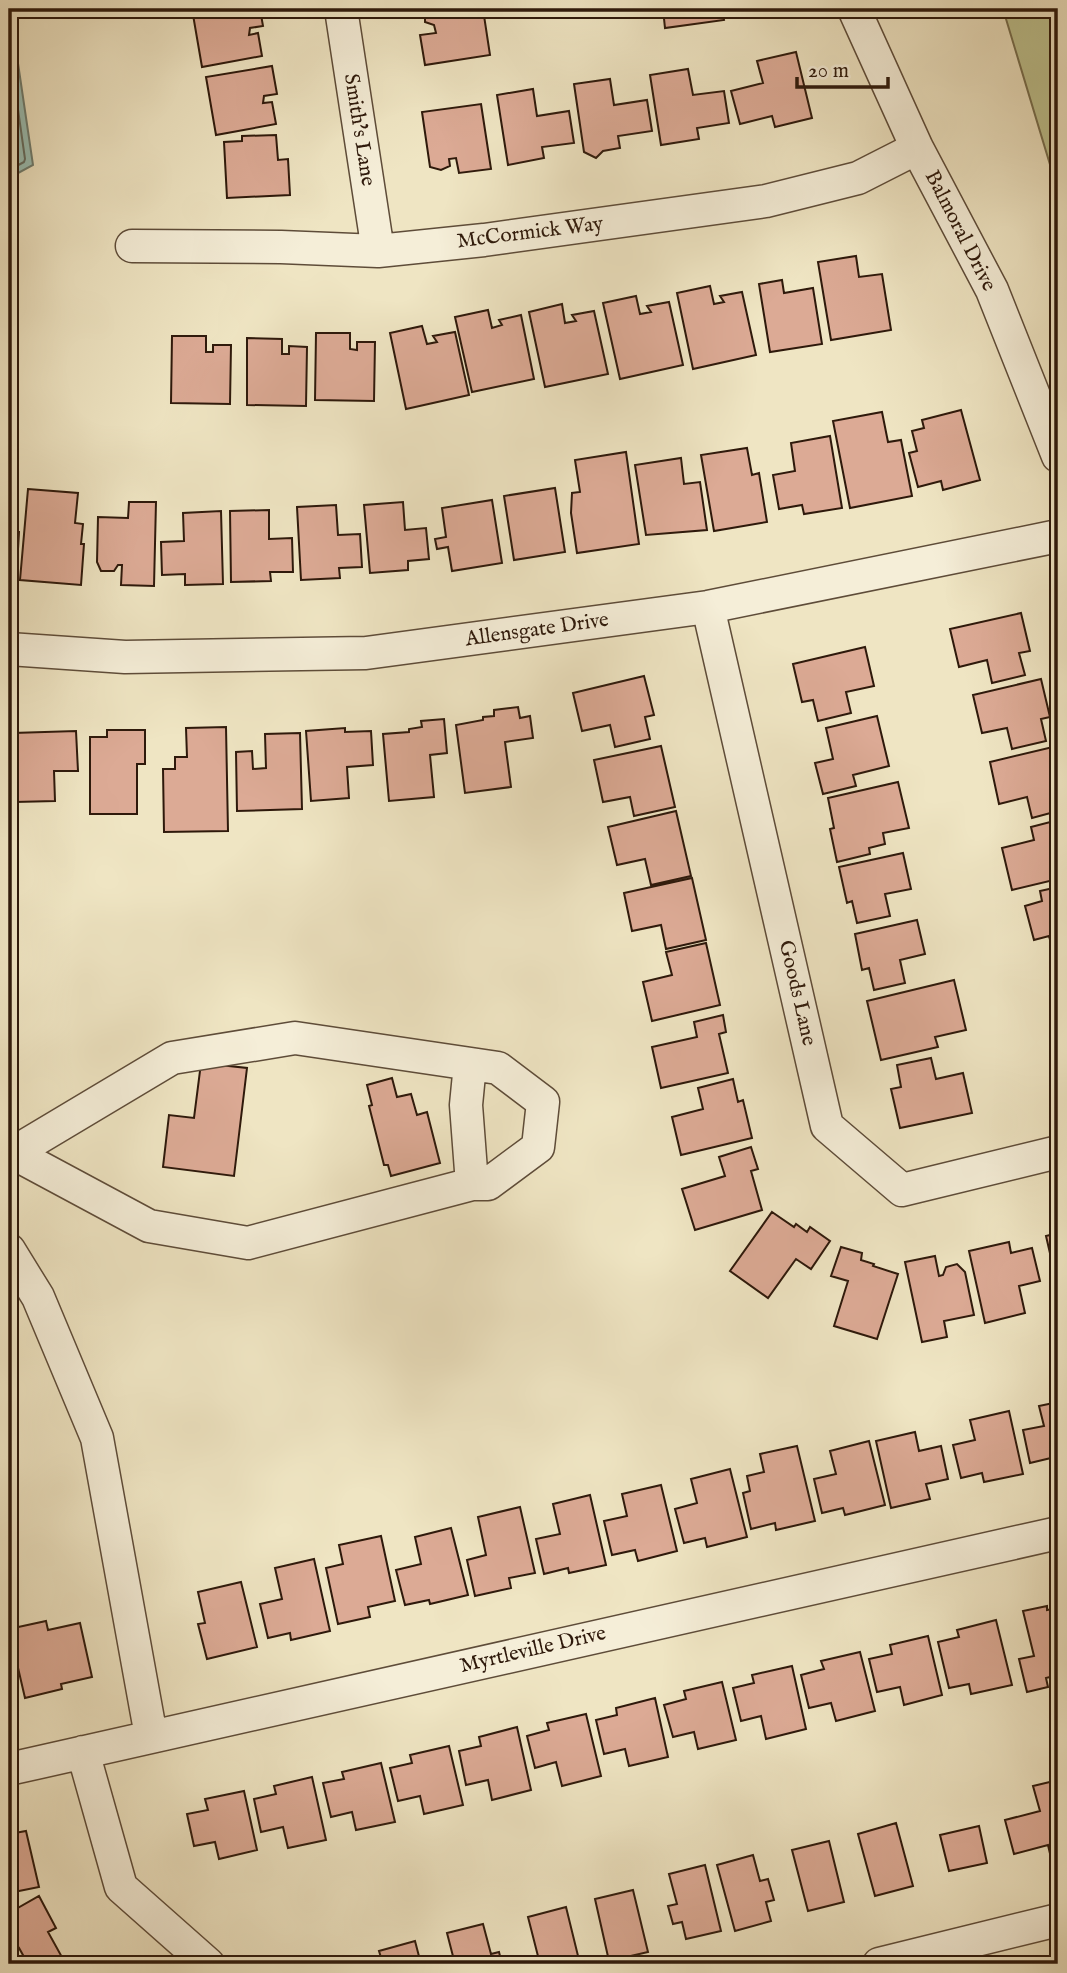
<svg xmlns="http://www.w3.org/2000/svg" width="1067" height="1973" font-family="'IM FELL English',serif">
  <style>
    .green { fill: #bec390; stroke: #766e4e; stroke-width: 2 }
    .water { fill: #9abfb4; stroke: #6f7d70; stroke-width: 2 }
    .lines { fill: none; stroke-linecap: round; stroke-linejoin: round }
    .shore { stroke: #646c60; stroke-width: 2 }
    .building { fill: #dcaa95; stroke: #2e190b; stroke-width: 2 }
    .minor-casing { stroke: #5e4c39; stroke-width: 35 }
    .minor { stroke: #f5eed8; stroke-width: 32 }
    .labels { text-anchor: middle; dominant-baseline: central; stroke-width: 5; stroke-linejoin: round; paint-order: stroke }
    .street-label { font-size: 21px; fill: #2e190b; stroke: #f5eed8 }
  </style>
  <rect width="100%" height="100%" fill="#efe5c3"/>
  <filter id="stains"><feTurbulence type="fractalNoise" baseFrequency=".00286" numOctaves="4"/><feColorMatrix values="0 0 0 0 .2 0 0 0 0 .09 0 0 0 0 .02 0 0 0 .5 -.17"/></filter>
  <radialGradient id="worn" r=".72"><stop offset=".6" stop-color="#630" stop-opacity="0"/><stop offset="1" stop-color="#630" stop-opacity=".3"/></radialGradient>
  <!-- green -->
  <path class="green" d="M1003 9H1058V191Z"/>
  <!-- water -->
  <path class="water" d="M9 9H10L33 165 9 178Z"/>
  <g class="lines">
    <!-- shore -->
    <path class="shore" d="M9 46 25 159 24 162 9 170"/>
  </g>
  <!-- building -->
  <path class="building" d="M192 9H260L263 26 250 28 249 35 258 33 262 56 202 67Z
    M425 9H483L490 55 425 65 420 35 436 33 434 25 425 22Z
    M663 9H722L724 20 665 28Z
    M796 52 812 118 775 127 772 116 740 124 731 91 763 83 757 61Z
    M272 66 277 94 264 96 263 103 272 102 276 124 216 135 206 77Z
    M688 69 693 95 724 91 729 123 697 128 699 139 661 145 650 75Z
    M610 79 614 105 647 100 652 131 618 136 620 148 603 151 596 158 584 152 574 84Z
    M533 89 537 116 569 111 574 143 542 147 544 158 508 165 497 95Z
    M481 104 491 169 459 173 456 158 449 159 450 166 441 170 430 167 422 112Z
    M276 135 278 160 288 159 290 195 227 198 224 142 242 141V136Z
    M856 256 859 277 882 274 891 330 831 340 818 262Z
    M782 280 784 293 813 288 822 344 770 352 759 284Z
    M710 286 714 304 724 302 720 296 742 292 756 355 693 369 677 293Z
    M636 296 640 314 651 312 647 306 669 302 683 365 620 379 603 303Z
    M562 304 565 323 576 321 572 315 594 311 608 374 545 387 529 312Z
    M488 310 492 328 502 325 499 320 521 315 534 379 472 392 455 317Z
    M422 326 427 344 437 342 433 336 455 332 469 395 406 409 390 333Z
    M316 333H350V349L357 350V342H375L374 401 315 400Z
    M172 336H206V352H213V345H231L230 404 171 403Z
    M247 338 282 339V354H289V346L307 347 306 406 247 405Z
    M961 410 980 480 943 490 941 481 918 487 909 453 917 451 912 431 924 428 922 420Z
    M882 412 888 442 901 440 912 496 850 508 833 421Z
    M830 436 842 508 804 514 802 505 779 509 773 475 795 471 791 443Z
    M747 448 752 475 759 473 767 522 714 531 701 455Z
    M626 452 639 544 577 553 571 513 572 493 580 492 575 460Z
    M681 458 684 484 700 482 707 530 646 535 635 465Z
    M555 488 565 552 514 560 504 496Z
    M28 489 78 493 75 523 83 524 81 544H84L81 585 20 580Z
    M492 500 502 563 452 571 448 547 437 549 435 539 446 537 442 508Z
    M129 502H156L154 586 121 585 122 565H118L114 571H101L97 562 98 517 128 518Z
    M403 502 405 530 426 528 429 559 408 561V570L370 573 364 505Z
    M336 505 338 535 360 534 362 567 339 568 340 578 301 580 297 507Z
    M269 510V539L292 538 293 572H270L271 581 231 582 230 511Z
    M221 511 223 584 185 585V574L162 575 161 542 184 541 183 513Z
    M9 532H19L17 566H9Z
    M1021 613 1030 651 1019 653 1025 675 992 683 987 660 959 667 950 629Z
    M865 647 874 686 846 692 851 713 818 721 813 700 802 702 793 664Z
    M644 676 654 715 645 717 650 739 615 747 610 725 582 731 573 693Z
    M1041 679 1050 717 1041 719 1046 741 1012 749 1007 728 982 733 973 695Z
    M518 707 520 718 530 716 533 738 505 742 511 787 465 793 456 725 483 720V717L494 716V710Z
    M877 716 889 766 853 775 856 786 823 794 815 763 833 759 826 728Z
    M444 719 447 753 430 755 434 797 389 801 383 734 409 732V729L422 727 421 721Z
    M226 727 228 831 164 832 163 769H175V757H187L186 728Z
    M345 728V732L371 731 373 765 347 767 349 798 311 801 306 731Z
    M107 730H145V764H137V814H90V737H107Z
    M76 731 78 771H54L55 801 15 802 13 733Z
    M300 733 302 809 237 811 236 752 252 751 253 769 266 768 265 734Z
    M661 746 675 807 634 816 630 797 603 802 594 760Z
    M1057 746 1058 811 1032 818 1027 797 999 804 990 762Z
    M898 782 909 828 883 833 885 844 869 848 870 854 837 862 830 829 834 828 828 798Z
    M676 811 691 876 651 885 645 859 617 865 608 827Z
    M1058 820V879L1012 890 1002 848 1034 840 1031 827Z
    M903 853 911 889 885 894 890 916 857 923 852 901 847 903 839 867Z
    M692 878 706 940 666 949 661 925 632 931 624 893Z
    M1058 887V950L1053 951 1049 936 1034 940 1025 906 1042 901 1040 891Z
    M917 920 925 954 900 960 905 983 874 990 869 968 862 970 855 934Z
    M706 943 720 1005 652 1021 643 982 672 975 666 952Z
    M954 980 966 1030 935 1037 938 1047 881 1060 867 1001Z
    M723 1015 726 1032 719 1034 728 1073 661 1088 652 1047 697 1037 694 1022Z
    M931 1058 936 1079 963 1073 972 1113 900 1128 891 1089 901 1087 897 1065Z
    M201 1063 247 1068 234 1176 163 1167 169 1115 194 1118Z
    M392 1078 397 1097 411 1094 417 1115 427 1112 440 1163 391 1176 388 1165H384L369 1106 372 1105 367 1085Z
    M733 1079 738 1102 743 1100 752 1138 681 1155 672 1117 703 1109 698 1088Z
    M751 1147 758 1169 751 1171 762 1210 695 1230 682 1189 725 1176 719 1157Z
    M772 1212 794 1227 796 1224 807 1232 810 1227 830 1241 811 1269 796 1259 768 1298 730 1271Z
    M1058 1233V1288L1046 1236Z
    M1009 1242 1011 1253 1032 1248 1040 1281 1019 1286 1025 1313 985 1323 969 1251Z
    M841 1247 862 1253 861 1260 874 1264 873 1266 898 1274 877 1339 834 1326 848 1281 831 1276Z
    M935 1256 939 1276 943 1275 946 1267 957 1264 965 1272 974 1315 944 1321 947 1337 922 1342 905 1262Z
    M1058 1402V1464L1053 1465 1051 1458 1030 1463 1023 1430 1044 1426 1039 1406Z
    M1009 1411 1023 1474 984 1482 982 1473 961 1478 953 1445 975 1440 970 1420Z
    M915 1432 919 1451 941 1446 948 1479 926 1484 930 1499 891 1508 876 1441Z
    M869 1441 885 1505 845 1515 843 1508 822 1513 814 1479 836 1474 830 1451Z
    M797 1446 815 1521 776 1530 775 1523 751 1529 743 1493 750 1491 747 1476 764 1472 760 1454Z
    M730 1469 747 1537 707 1547 705 1538 684 1543 675 1509 697 1503 691 1479Z
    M661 1485 677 1551 638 1561 635 1550 612 1555 604 1521 627 1516 622 1494Z
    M590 1495 606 1565 569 1573 568 1568 544 1574 536 1539 560 1534 553 1504Z
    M520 1507 535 1573 509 1578 511 1588 475 1596 467 1560 486 1555 478 1517Z
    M451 1528 468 1595 430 1604 429 1600 405 1605 396 1570 421 1564 415 1537Z
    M381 1536 395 1601 368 1607 370 1617 338 1624 326 1568 343 1564 339 1545Z
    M314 1559 330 1631 291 1640 290 1633 268 1638 260 1604 282 1599 275 1568Z
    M241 1582 257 1647 207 1659 198 1624 205 1623 198 1592Z
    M1047 1606V1610L1058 1608V1675L1046 1678 1048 1687 1027 1692 1019 1659 1034 1656 1023 1611Z
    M996 1620 1012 1685 971 1694 969 1684 949 1688 938 1642 959 1637 957 1630Z
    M46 1621 48 1630 80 1623 92 1677 61 1684 62 1689 25 1698 9 1629Z
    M928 1636 942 1695 904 1705 900 1687 877 1692 869 1659 892 1654 890 1645Z
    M860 1652 875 1711 836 1721 831 1703 809 1708 801 1675 824 1669 821 1661Z
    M9 1666 15 1694 9 1695Z
    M792 1666 806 1729 766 1739 761 1716 741 1721 733 1688 754 1683 752 1675Z
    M722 1682 736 1740 698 1749 694 1732 673 1737 664 1705 686 1699 684 1691Z
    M655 1698 668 1757 629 1766 625 1749 604 1754 596 1720 617 1715 616 1708Z
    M586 1714 601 1776 562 1786 556 1762 535 1768 527 1736 549 1730 547 1723Z
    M517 1727 531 1790 492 1800 488 1780 466 1785 459 1751 481 1746 479 1737Z
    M449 1746 463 1805 424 1814 420 1796 398 1801 390 1768 412 1763 410 1755Z
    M381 1763 395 1822 356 1830 352 1812 331 1817 323 1783 344 1779 342 1772Z
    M312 1777 326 1840 288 1848 283 1827 261 1832 254 1799 276 1794 274 1786Z
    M1058 1780V1856L1051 1858 1048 1845 1014 1854 1005 1820 1040 1811 1033 1786Z
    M244 1791 257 1850 219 1859 215 1842 194 1846 187 1814 208 1810 205 1799Z
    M896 1823 913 1886 875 1896 858 1834Z
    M979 1826 987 1863 949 1871 940 1835Z
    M26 1831 39 1887 9 1893V1834Z
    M829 1841 844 1902 808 1911 792 1850Z
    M753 1855 760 1881 768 1879 774 1900 766 1902 771 1921 735 1931 717 1865Z
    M705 1865 721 1931 686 1939 682 1922 673 1924 668 1906 677 1904 669 1874Z
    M633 1890 648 1952 609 1961 595 1899Z
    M39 1896 56 1928 48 1932 63 1959 53 1964H28L19 1948 9 1954V1913Z
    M566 1907 580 1964H540L528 1917Z
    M483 1924 491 1954 499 1952 502 1964H455L447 1933Z
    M415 1941 421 1964H383L379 1951Z
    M89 1957 100 1964H83Z"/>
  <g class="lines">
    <!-- minor casing -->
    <g class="minor-casing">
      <path id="minor" d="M341 9 378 251
        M854 9 917 148 992 290 1058 456
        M132 246 281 247 378 251 484 240 766 201 858 178 917 148
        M708 607 827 1126 902 1190 1058 1152
        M9 649 125 657 366 653 708 607 1058 536
        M470 1064 466 1105 472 1184
        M9 1156 13 1153 172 1058 295 1038 498 1068 543 1102 538 1147 488 1184H472L248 1243 149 1226 13 1153
        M9 1250 38 1297 97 1438 151 1736
        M83 1752 121 1887 208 1964
        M9 1769 1058 1533
        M879 1964 1058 1920"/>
    </g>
    <!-- minor -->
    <use href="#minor" class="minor"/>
  </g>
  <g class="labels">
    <!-- street labels -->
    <g class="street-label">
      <text transform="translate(359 130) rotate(81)">Smith's Lane</text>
      <text transform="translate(960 231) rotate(63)">Balmoral Drive</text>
      <text transform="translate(530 233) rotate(-7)">McCormick Way</text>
      <text transform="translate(537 630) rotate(-8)">Allensgate Drive</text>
      <text transform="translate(797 993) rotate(77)">Goods Lane</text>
      <text transform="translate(533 1650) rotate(-13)">Myrtleville Drive</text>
    </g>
  </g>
  <!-- margin -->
  <rect width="1067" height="1973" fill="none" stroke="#efe5c3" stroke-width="35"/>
  <rect x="10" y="10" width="1046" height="1952" fill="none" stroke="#2e190b" stroke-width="3.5"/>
  <rect x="18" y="18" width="1032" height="1938" fill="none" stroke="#2e190b" stroke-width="2"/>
  <!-- scale -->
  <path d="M797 77v10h91v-10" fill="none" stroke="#2e190b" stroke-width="3.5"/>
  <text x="808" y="77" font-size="21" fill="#2e190b" stroke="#f5eed8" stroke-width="5" paint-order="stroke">20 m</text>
  <rect width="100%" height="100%" filter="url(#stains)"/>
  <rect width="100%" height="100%" fill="url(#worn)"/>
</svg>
